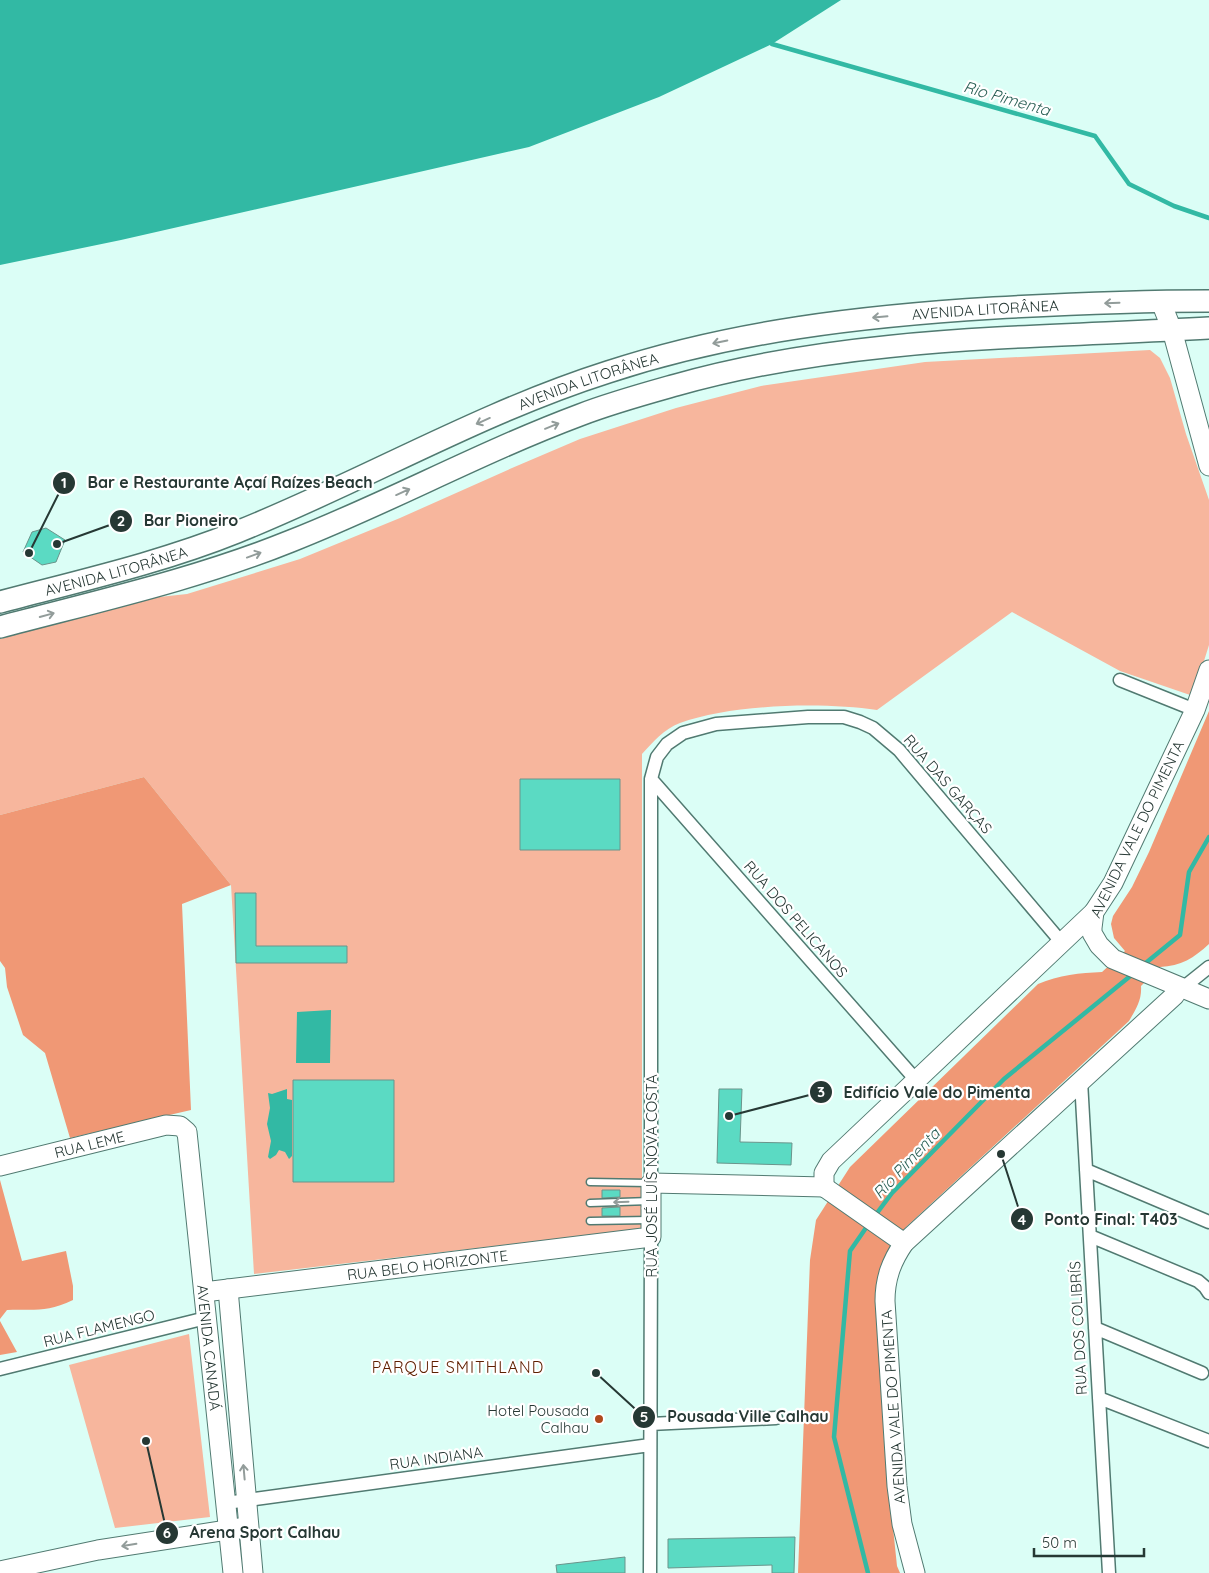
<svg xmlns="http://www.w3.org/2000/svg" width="1209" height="1573" font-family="Quicksand,sans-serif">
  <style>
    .green { fill: #f7b69d }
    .forest { fill: #f09875 }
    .water { fill: #32b9a4 }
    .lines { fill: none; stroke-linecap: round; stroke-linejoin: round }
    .stream { stroke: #32b9a4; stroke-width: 4.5 }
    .building { fill: #5bdac3; stroke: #6a948b }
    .lane-casing { stroke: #517a71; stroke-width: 9 }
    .street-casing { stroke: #517a71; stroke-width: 15 }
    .secondary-casing { stroke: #517a71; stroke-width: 21 }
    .primary-casing { stroke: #517a71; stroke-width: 24 }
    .lane { stroke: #fff; stroke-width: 6 }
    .street { stroke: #fff; stroke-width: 12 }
    .secondary { stroke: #fff; stroke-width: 19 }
    .primary { stroke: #fff; stroke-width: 21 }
    .oneway { stroke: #929c9a }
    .poi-dot { fill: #af4a1c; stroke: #fff; stroke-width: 2 }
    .labels { text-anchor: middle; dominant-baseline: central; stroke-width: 4.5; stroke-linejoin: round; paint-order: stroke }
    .street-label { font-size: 15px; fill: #263834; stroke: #fff }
    .poi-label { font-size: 15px; fill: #263834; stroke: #fff; text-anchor: end }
    .water-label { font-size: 16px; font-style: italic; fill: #2b6056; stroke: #fff }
    .neighbourhood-label { font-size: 16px; letter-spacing: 1px; fill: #5f2001; stroke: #fff }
    .leader { fill: none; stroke: #263834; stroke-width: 2 }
    .callout-dot { fill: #263834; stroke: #fff; stroke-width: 2 }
    .mark-label { font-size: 15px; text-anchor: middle; font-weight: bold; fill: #fff }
    .callout-label { font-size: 16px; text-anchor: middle; font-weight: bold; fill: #263834; stroke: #fff; stroke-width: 4.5; stroke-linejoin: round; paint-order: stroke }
  </style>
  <rect width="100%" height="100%" fill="#dbfef6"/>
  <!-- green -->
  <path class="green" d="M1150 350 1160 358 1170 378 1186 434 1209 500V645L1193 696 1120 671 1012 612 877 710C823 702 731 704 680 723 664 729 653 742 642 754V1229L254 1274 231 885 144 777 0 815V639L132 600 187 594 300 559 400 518 512 468 580 439 676 408 761 386 925 362Z
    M189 1334 210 1517 115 1528 69 1365Z"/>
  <!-- forest -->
  <path class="forest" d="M1209 711V944C1194 958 1181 966 1160 967L1141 986C1142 1000 1136 1009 1129 1021L906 1227 889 1250 879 1298 884 1442 897 1566 900 1573H798L810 1260 816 1220 850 1167 1038 984C1059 975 1080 973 1102 972L1125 951 1114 938 1111 924 1113 916 1132 887 1149 852Z
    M144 777 231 885 182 904 191 1110 70 1138 45 1053 23 1035 7 987 5 968 0 961V815Z
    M0 1180 22 1261 66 1251 73 1286V1300C46 1313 35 1309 7 1310L0 1319Z
    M0 1321 17 1352 0 1355Z"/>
  <!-- water -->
  <path class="water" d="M0 0H841L772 44 659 97 529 147 121 240 0 265Z
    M331 1010 330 1063H296L297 1012Z
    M287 1089V1099L292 1100V1156L289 1159 285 1152 279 1150 276 1155 270 1159 268 1157 271 1141 267 1124 270 1108 268 1093 272 1094Z"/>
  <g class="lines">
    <!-- stream -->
    <path class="stream" d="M772 44 1095 136 1129 184 1174 206 1209 218
      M1142 966 1180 935 1189 872 1209 837
      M874 1217 892 1193 1004 1079 1134 973
      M868 1573 834 1437 850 1251 868 1225"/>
  </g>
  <!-- building -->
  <path class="building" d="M46 528 65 540 56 562 42 565 23 552 32 532Z
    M520 779H620V850H520Z
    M235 893H256V946H347V963H236Z
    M293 1080H394V1182H293Z
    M719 1089H742L740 1142 792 1143 791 1165 717 1163Z
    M602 1190H620V1197L602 1198Z
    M620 1207V1216H602V1208Z
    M795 1537 794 1573H772V1565L668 1568V1539Z
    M625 1557V1573H557L556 1565Z"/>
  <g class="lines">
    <!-- lane casing -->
    <g class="lane-casing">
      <path id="lane" d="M590 1182 649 1183
        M590 1203 650 1201
        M590 1221 649 1220"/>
    </g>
    <!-- street casing -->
    <g class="street-casing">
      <path id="street" d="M1120 680 1195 710
        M651 779 916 1080
        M1179 991 1209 967
        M1081 1081 1109 1573
        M1086 1170 1209 1222
        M651 1183V779L657 757 667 744 683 733 716 724 808 717H844L860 722 873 728 899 750 1062 943
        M1090 1236 1198 1281 1205 1287 1209 1293
        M1095 1328 1202 1373
        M0 1369 206 1318
        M1099 1398 1209 1441
        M650 1424 776 1418
        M226 1503 650 1445
        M650 1573 651 1237"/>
    </g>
    <!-- secondary casing -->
    <g class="secondary-casing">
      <g id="secondary">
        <path d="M1161 302 1172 330 1209 466"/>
        <path d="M1209 670 1195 710 1113 883 1094 912 1092 928V933L1099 945 1113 959 1209 999"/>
        <path id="s1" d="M0 1166 166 1125 180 1126 187 1132 233 1573"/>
        <path d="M824 1187V1173L831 1161 1094 912"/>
        <path d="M824 1187 904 1243"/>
        <path d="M228 1289 253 1573"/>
        <path id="s2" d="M204 1292 651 1237V1183L824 1187"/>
        <path d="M0 1571 98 1550 240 1528"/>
        <path d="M915 1573 902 1524 897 1486 885 1301C885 1279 891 1262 904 1243L1175 995"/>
      </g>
    </g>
    <!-- primary casing -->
    <g class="primary-casing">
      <g id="primary">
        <path id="s3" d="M0 602C79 581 160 563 237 532 362 482 479 413 608 372 733 331 863 316 994 308 1066 304 1137 301 1209 301"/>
        <path d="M0 627C98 601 197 579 291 541 388 503 481 452 580 415 611 403 644 394 676 385 849 336 1032 338 1209 328"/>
      </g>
    </g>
    <!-- lane -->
    <use href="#lane" class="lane"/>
    <!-- street -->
    <use href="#street" class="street"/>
    <!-- secondary -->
    <use href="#secondary" class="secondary"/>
    <!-- primary -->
    <use href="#primary" class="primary"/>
  </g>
  <!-- one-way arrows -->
  <defs><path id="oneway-shaft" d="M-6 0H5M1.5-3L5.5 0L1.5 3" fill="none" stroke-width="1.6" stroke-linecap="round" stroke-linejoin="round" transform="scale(1.25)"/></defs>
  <g class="oneway">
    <use href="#oneway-shaft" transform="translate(1112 303) rotate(178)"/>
    <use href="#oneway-shaft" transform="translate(880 317) rotate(175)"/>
    <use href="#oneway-shaft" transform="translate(720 342) rotate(168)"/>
    <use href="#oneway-shaft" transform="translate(483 421) rotate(156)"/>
    <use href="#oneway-shaft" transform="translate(552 426) rotate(-22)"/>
    <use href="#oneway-shaft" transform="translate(403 492) rotate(-24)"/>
    <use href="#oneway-shaft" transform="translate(254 555) rotate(-20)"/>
    <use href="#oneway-shaft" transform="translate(47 615) rotate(-15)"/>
    <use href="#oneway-shaft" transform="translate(621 1202) rotate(178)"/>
    <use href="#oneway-shaft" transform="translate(244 1472) rotate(-95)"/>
    <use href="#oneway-shaft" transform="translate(129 1545) rotate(171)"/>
  </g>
  <!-- markers -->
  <circle class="poi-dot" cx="599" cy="1419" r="5"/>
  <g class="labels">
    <!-- street labels -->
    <g class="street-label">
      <text stroke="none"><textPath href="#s3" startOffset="1035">AVENIDA LITORÂNEA</textPath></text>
      <text stroke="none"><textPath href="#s3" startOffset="630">AVENIDA LITORÂNEA</textPath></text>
      <text stroke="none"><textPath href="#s3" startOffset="120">AVENIDA LITORÂNEA</textPath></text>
      <text transform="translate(948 784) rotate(49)">RUA DAS GARÇAS</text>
      <text transform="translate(1137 829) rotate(-64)">AVENIDA VALE DO PIMENTA</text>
      <text transform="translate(796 919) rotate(49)">RUA DOS PELICANOS</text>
      <text stroke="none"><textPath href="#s1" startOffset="92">RUA LEME</textPath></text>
      <text transform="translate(651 1176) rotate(-90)">RUA JOSÉ LUÍS NOVA COSTA</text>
      <text stroke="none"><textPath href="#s2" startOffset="225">RUA BELO HORIZONTE</textPath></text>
      <text transform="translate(99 1328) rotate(-14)">RUA FLAMENGO</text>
      <text transform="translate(1078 1328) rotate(-93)">RUA DOS COLIBRÍS</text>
      <text stroke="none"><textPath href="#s1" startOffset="411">AVENIDA CANADÁ</textPath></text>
      <text transform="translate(893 1407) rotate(-94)">AVENIDA VALE DO PIMENTA</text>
      <text transform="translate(436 1458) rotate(-8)">RUA INDIANA</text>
    </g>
    <!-- poi labels -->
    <g class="poi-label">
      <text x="589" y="1410">Hotel Pousada<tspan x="589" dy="17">Calhau</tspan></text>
    </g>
    <!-- water labels -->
    <g class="water-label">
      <text transform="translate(1007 98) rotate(16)">Rio Pimenta</text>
      <text transform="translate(906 1163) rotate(-47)">Rio Pimenta</text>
    </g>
    <!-- neighbourhood labels -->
    <g class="neighbourhood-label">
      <text x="458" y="1367">PARQUE SMITHLAND</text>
    </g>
  </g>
  <!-- callouts -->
  <path class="leader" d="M29 553L64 483M57 544L121 521M729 1116L821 1092M1001 1154L1022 1219M596 1373L644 1417M146 1441L167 1533"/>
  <g class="callout-dot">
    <circle cx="29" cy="553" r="5"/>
    <circle cx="57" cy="544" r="5"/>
    <circle cx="729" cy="1116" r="5"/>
    <circle cx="1001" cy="1154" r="5"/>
    <circle cx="596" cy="1373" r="5"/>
    <circle cx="146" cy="1441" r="5"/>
    <circle cx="64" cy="483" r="12"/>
    <circle cx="121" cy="521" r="12"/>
    <circle cx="821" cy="1092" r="12"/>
    <circle cx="1022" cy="1219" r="12"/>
    <circle cx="644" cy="1417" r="12"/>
    <circle cx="167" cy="1533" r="12"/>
  </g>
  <g class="mark-label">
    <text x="64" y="488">1</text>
    <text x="121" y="526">2</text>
    <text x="821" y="1097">3</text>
    <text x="1022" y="1225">4</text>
    <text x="644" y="1422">5</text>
    <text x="167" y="1538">6</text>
  </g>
  <g class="callout-label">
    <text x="230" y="488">Bar e Restaurante Açaí Raízes Beach</text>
    <text x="191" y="526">Bar Pioneiro</text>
    <text x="937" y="1098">Edifício Vale do Pimenta</text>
    <text x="1111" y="1225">Ponto Final: T403</text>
    <text x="748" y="1422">Pousada Ville Calhau</text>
    <text x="265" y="1538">Arena Sport Calhau</text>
  </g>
  <!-- scale -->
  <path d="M1034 1548v8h110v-8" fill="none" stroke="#263834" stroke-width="2.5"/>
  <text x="1042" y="1548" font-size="15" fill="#263834" stroke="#ffffff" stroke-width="4" paint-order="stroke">50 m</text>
</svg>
